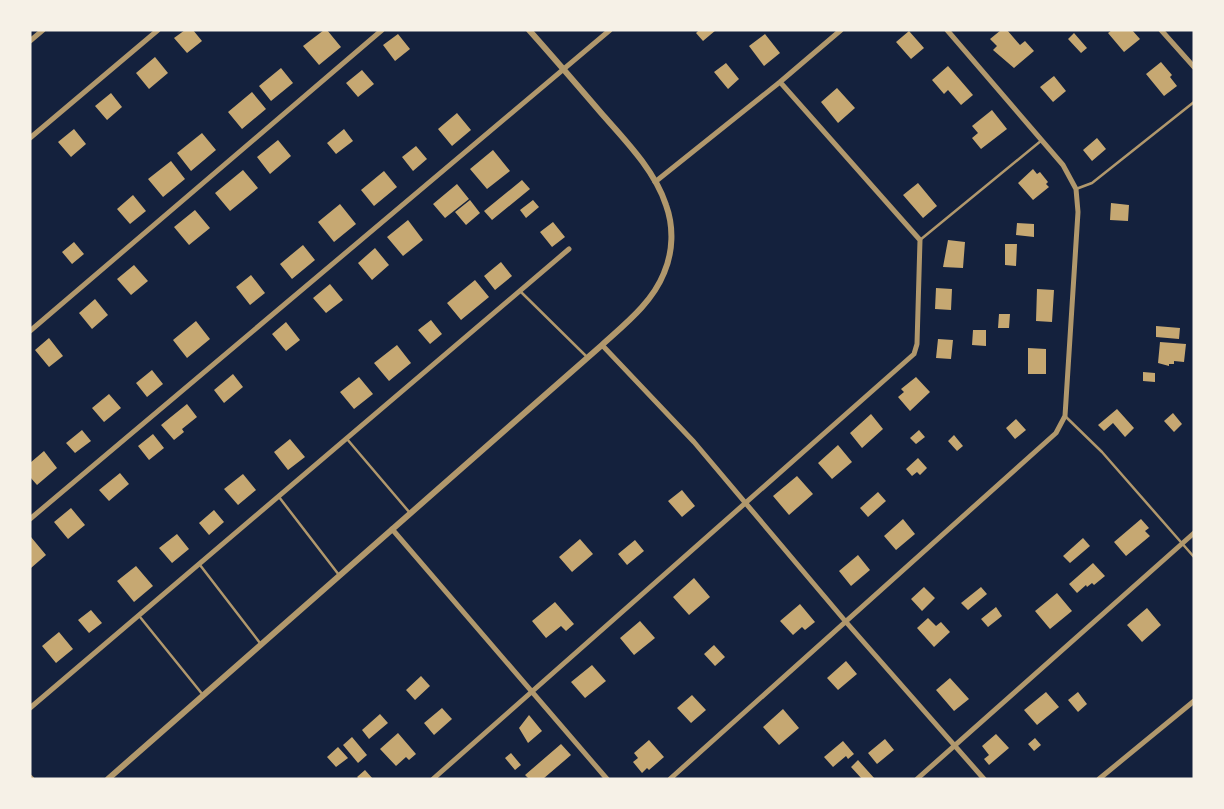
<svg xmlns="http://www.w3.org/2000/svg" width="1224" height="809" font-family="'Source Sans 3',sans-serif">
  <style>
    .building { fill: #c6a872 }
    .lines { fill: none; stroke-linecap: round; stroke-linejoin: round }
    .service { stroke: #b1986c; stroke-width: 2.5 }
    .minor { stroke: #b1986c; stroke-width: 5 }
    .tertiary { stroke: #b1986c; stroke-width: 6 }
  </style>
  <rect width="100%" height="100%" fill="#14213d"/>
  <!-- building -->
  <path class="building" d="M185 30H193L202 41 187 53 174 38Z
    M324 30H327L341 47 319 65 303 46Z
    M699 30H716L703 41 696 33Z
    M1001 30H1007L1020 45 1025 41 1034 51 1014 68 993 50 997 46 990 39Z
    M1112 30H1132L1140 39 1124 52 1108 33Z
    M909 31 924 48 911 59 896 42Z
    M1074 33 1087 48 1081 53 1068 39Z
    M398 34 410 49 395 61 383 45Z
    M765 34 780 53 764 66 749 46Z
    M155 57 168 73 149 89 136 73Z
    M1161 62 1172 75 1170 77 1177 86 1164 96 1146 74Z
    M726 63 739 79 728 89 714 72Z
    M948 66 973 95 961 105 948 90 944 94 932 80Z
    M281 68 293 83 271 101 259 86Z
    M362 70 374 84 358 97 346 83Z
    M1054 76 1066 91 1053 102 1040 87Z
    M837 88 855 108 838 123 821 102Z
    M252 92 266 109 242 129 228 112Z
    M111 93 122 107 107 120 95 106Z
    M992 110 1007 129 981 149 972 138 978 133 972 126Z
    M457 113 471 130 452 146 438 129Z
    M74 129 86 144 71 157 58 142Z
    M344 129 353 141 336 154 327 143Z
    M202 133 216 150 191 171 177 153Z
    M1097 138 1106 149 1092 161 1083 150Z
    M278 140 291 156 270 174 257 157Z
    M416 146 427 159 413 171 402 157Z
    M493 150 510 171 487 189 470 169Z
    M171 161 185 179 163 197 148 179Z
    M1033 169 1037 174 1040 172 1048 182 1046 184 1049 187 1033 200 1018 183Z
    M243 170 258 188 230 211 215 193Z
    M384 171 397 187 374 206 361 190Z
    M522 180 530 189 492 220 484 211Z
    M918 183 937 206 923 218 903 195Z
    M457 184 469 199 445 218 433 204Z
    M133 195 146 211 130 224 117 209Z
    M470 200 480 213 466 225 455 212Z
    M533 200 539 207 526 218 520 210Z
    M1111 203 1129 205 1128 221 1110 220Z
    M340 204 356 224 334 242 318 222Z
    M195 210 210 228 189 245 174 227Z
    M408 220 423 240 403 256 387 237Z
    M553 222 565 237 552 247 540 232Z
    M1017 223 1034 224V237L1016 235Z
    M948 240 965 242 963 268 943 267Z
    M74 242 84 254 72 264 62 252Z
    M1005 244H1017L1016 266 1005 265Z
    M303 245 315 260 292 279 280 264Z
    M375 248 389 265 372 280 358 263Z
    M501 262 512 276 495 290 484 276Z
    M134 265 148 281 131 295 117 279Z
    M251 275 265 293 250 305 236 287Z
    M475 280 489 297 461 320 447 303Z
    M330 284 343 300 326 313 313 298Z
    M936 288 952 289 951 310 935 309Z
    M1037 289 1054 290 1052 322 1036 321Z
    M95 299 108 315 92 329 79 313Z
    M999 314H1010L1009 328H998Z
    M431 320 442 334 430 344 418 330Z
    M196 321 210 339 187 358 173 340Z
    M286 322 300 340 286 351 272 334Z
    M1156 326 1180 328 1179 339 1156 337Z
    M973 330H986V346L972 345Z
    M49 338 63 356 49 367 35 350Z
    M938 339 953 340 951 359 936 358Z
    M1160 342 1186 344 1184 362 1174 361V364H1169V366L1158 363Z
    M397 345 411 363 389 381 374 363Z
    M1028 348 1046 349V374H1028Z
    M152 370 163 384 147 397 136 383Z
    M1143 372 1155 373V382L1143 381Z
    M233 374 243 387 224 403 214 390Z
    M359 377 373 394 354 409 340 392Z
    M916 377 930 392 910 411 898 397 904 392 901 389Z
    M109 394 121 408 104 422 92 408Z
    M187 404 197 417 182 429 184 432 174 440 161 425Z
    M1117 409 1134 428 1125 437 1113 423 1104 431 1098 425Z
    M1173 413 1182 424 1174 432 1164 421Z
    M871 414 883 429 862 448 850 433Z
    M1016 419 1026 430 1015 439 1006 428Z
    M82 430 91 441 75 453 66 443Z
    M919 430 925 437 916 444 910 438Z
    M153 434 164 448 149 460 138 446Z
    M954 435 963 446 957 451 948 441Z
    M290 439 305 457 288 470 274 452Z
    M838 445 852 462 832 479 818 463Z
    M44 451 57 468 37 485 30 477V463Z
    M918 458 927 468 920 475 917 472 912 476 906 469Z
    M120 473 129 484 109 501 99 490Z
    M243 474 256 490 238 505 224 489Z
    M797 476 813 494 789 515 773 496Z
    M682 490 695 506 682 517 668 501Z
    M878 492 886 501 868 517 860 508Z
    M71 508 85 525 68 539 54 522Z
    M214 510 224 522 209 535 199 523Z
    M903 519 915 534 896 550 884 536Z
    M1141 519 1149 528 1145 531 1150 536 1126 556 1114 542Z
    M177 534 189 549 172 563 159 548Z
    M31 537 46 555 31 568 30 539Z
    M1083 538 1090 546 1070 563 1063 556Z
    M580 539 593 554 572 572 559 557Z
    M635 540 644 551 627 565 618 554Z
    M858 555 870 570 851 586 839 571Z
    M1093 563 1105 576 1094 585 1092 583 1087 587 1086 585 1077 593 1069 584Z
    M136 566 153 586 134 602 117 581Z
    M694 578 710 597 689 615 673 597Z
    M924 587 935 598 922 611 911 599Z
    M981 587 987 594 968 610 961 603Z
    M1057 593 1072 611 1050 629 1035 611Z
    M555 602 574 624 566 631 561 626 546 638 532 621Z
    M800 604 815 622 805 630 802 627 793 635 780 621Z
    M996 607 1002 616 988 627 981 619Z
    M1147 608 1161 625 1142 642 1127 625Z
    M91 610 102 623 89 633 78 620Z
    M928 618 936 626 941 622 950 632 934 647 917 628Z
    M640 621 655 638 634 655 620 638Z
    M59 632 73 649 56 663 42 646Z
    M714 645 725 657 715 666 704 654Z
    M846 661 857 674 838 690 827 678Z
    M592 665 606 681 585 698 571 682Z
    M421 676 430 686 415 700 406 690Z
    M950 678 969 699 954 711 936 690Z
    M1046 692 1059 707 1037 725 1024 710Z
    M1078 692 1087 704 1078 712 1068 700Z
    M692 695 706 710 691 723 677 708Z
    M442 708 452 719 434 735 424 723Z
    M783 709 799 728 779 745 763 727Z
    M380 714 388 723 369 739 362 730Z
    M529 715 542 731 528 743 519 728Z
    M398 733 416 754 409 760 406 757 396 766 380 749Z
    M996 734 1009 748 989 765 984 759 989 755 982 746Z
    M352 737 367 755 358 763 343 745Z
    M1035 738 1041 745 1034 751 1028 744Z
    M885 739 894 750 877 764 868 753Z
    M649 740 664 757 649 770 647 768 642 773 633 762 638 758 634 753Z
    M843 741 854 754 848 759 846 756 833 767 824 757Z
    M561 744 571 755 543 779H529L525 775Z
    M338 747 348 758 336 767 327 757Z
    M511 753 521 765 515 770 505 758Z
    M858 760 875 779H862L851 767Z
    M365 770 373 779H359L357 777Z"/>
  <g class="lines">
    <!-- service -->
    <path class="service" d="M1076 189 1092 183 1194 102
      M920 240 1042 140
      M520 291 587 357
      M1065 416 1102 452 1194 557
      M347 439 410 513
      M279 497 339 575
      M200 565 260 643
      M140 617 203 695"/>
    <!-- minor -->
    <path class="minor" d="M1161 30 1194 67
      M30 41 43 30
      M30 138 158 30
      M655 182 780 82 841 30
      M30 331 382 30
      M602 345 694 442 846 622 984 779
      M30 519 610 30
      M392 529 607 779
      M30 708 569 249
      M30 777 32 779
      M433 779 914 354 917 344 920 240 780 82
      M670 779 1056 433 1065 416 1078 212 1076 189 1063 165 947 30
      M917 779 1194 533
      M1099 779 1194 701"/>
    <!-- tertiary -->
    <path class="tertiary" d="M108 779 602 345C625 324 652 303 664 273 673 252 674 227 666 205 655 171 626 141 602 114 578 86 554 58 529 30"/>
  </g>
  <!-- border -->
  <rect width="1224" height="809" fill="none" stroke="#f6f1e7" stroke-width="63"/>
</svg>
